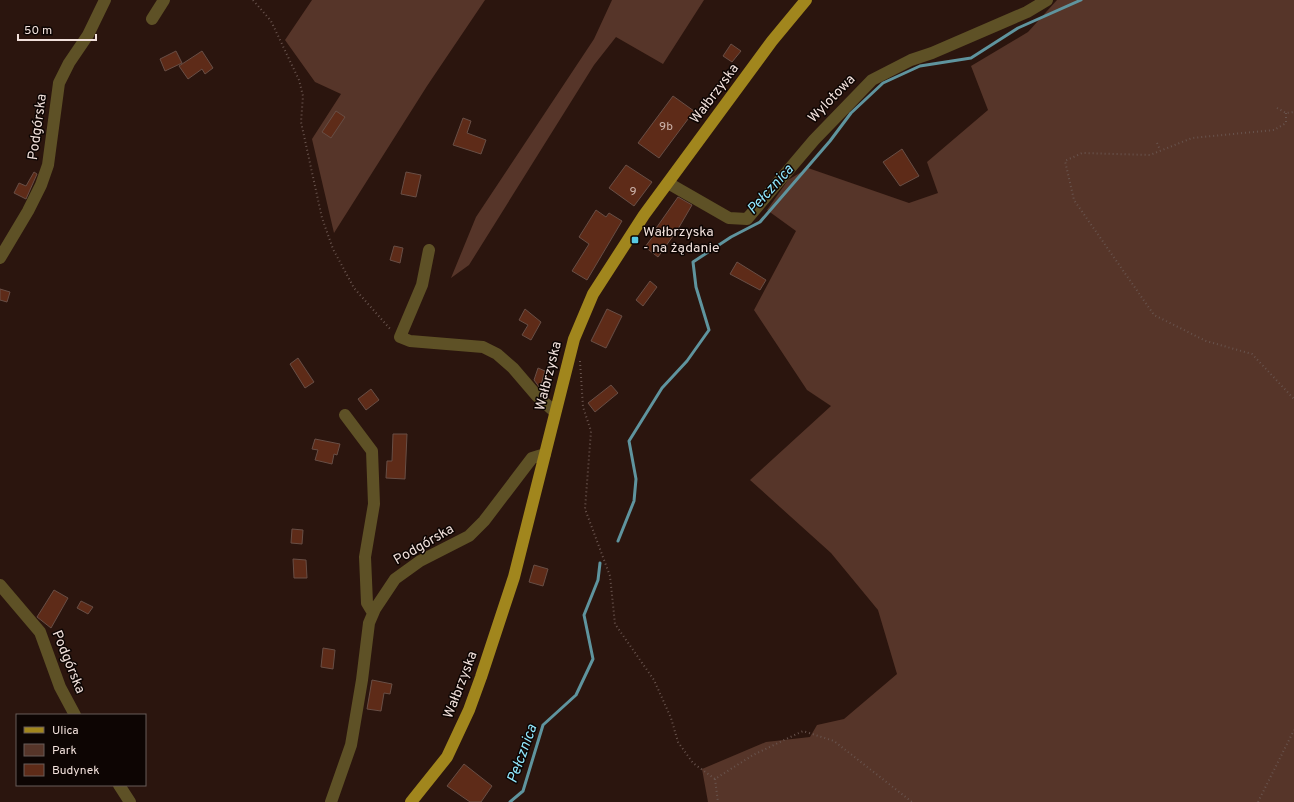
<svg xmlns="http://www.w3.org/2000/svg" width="1294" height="802" font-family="Overpass,sans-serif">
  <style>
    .green { fill: #563529 }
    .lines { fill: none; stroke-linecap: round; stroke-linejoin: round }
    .stream { stroke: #5f949e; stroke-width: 3 }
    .building { fill: #5e2b18; stroke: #684e45 }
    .path { stroke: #68534d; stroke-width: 2; stroke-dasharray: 1 3; stroke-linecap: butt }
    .minor { stroke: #5e5126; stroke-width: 12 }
    .major { stroke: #a1861d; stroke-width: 12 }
    .poi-dot { fill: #58c9e3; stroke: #0d0503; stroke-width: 1.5 }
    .labels { text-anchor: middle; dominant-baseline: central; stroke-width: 3; stroke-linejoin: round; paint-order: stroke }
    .number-label { font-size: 12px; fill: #ccb3aa }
    .street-label { font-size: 14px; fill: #f1e0db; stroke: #0d0503 }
    .poi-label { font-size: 14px; fill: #f1e0db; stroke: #0d0503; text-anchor: start }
    .water-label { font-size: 15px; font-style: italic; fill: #91e7fd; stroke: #0d0503 }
  </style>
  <rect width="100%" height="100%" fill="#2b150e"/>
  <!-- green -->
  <path class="green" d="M312 0H485L427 86 334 233 312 139 341 94 315 82 285 40Z
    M612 0H704L663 64 616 37 594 65 469 265 451 278 476 217 594 39Z
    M1057 0H1294V802H708L702 769 766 742 810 737 817 725 844 719 897 674 878 610 831 553 750 480 831 406 807 390 754 310 796 231 767 210 788 180 808 168 909 203 938 193 927 162 988 110 971 66 1028 32Z"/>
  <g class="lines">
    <!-- stream -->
    <path class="stream" d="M618 541 634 501 636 479 629 441 662 388 687 361 709 330 696 287 693 262 731 237 760 222 830 141 851 113 883 83 920 66 971 58 1018 28 1081 0
      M510 802 523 791 543 725 576 695 593 659 584 615 598 580 600 563"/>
  </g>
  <!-- building -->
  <path class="building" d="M731 44 741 51 732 62 723 56Z
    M176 51 182 63 165 71 160 59Z
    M202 51 213 68 205 74 202 69 188 79 179 66Z
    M673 96 694 111 659 158 638 143Z
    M336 111 345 117 331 138 322 132Z
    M463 118 471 121 467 133 486 140 481 154 453 145Z
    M902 149 919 176 900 186 883 162Z
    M626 165 652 182 634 206 609 188Z
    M34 172 37 174 26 199 14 193 19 183 26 186Z
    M406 172 421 175 416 197 401 194Z
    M678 197 692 205 678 229 658 257 645 247 654 235 652 234Z
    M596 210 606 217 609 213 622 221 587 280 572 271 589 244 579 237Z
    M394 246 403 248 400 263 390 260Z
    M737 262 766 280 760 290 730 274Z
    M650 281 657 287 643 306 636 300Z
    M0 289 10 292 7 302 0 300Z
    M525 309 541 322 531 340 522 335 528 325 519 320Z
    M607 309 622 316 606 348 591 341Z
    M298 358 314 382 305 388 290 364Z
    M538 368 545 371 540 388 534 380Z
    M611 385 618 393 595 412 588 403Z
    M371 389 379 400 366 410 358 399Z
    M393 434H407L405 479 386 478 387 461H392Z
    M315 439 340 444 337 455 334 454 332 464 315 460 318 450 312 449Z
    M292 529 303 530 302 544 291 543Z
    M293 559 306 560 307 578H294Z
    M534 565 548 569 543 586 529 582Z
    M54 590 68 598 51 628 37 617Z
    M81 601 93 607 88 614 77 608Z
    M323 648 335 650 333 669 321 667Z
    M372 680 392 684 390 694 384 693 381 711 367 709Z
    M464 764 492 786 481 802H470L447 786Z"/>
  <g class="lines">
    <!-- path -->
    <path class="path" d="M253 0 271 21 299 80 303 96 301 122 322 218 333 249 354 288 391 330
      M1277 108 1286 113 1294 112
      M1286 113V123L1274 130 1192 138 1150 155 1082 153 1065 161 1074 200 1154 315 1206 341 1252 354 1294 399
      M1157 143 1160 150
      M580 361 583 407 591 431 585 509 610 576 615 624 654 680 671 718 678 742 693 763 715 779 753 755 803 731 834 741 912 802
      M715 779 718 802
      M1258 802 1294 730"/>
    <!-- minor -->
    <path class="minor" d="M152 19 164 0
      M668 183 729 218 747 219 814 140 872 80 911 60 932 53 1027 12 1047 0
      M429 250 422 285 400 337 410 341 483 347 497 354 513 368 537 396 555 412
      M0 258 28 211 41 185 48 165 59 83 69 63 88 35 105 0
      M345 415 372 451 374 504 365 557 367 603 373 613
      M0 585 40 632 60 687 75 715
      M119 785 130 802
      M331 802 351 745 362 680 369 623 375 609 395 579 420 561 469 536 484 521 532 458 545 454"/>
    <!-- major -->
    <path class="major" d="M411 802 447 757 469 710 481 677 514 577 574 339 593 294 644 215 772 41 806 0"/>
  </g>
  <!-- markers -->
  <rect class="poi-dot" x="631" y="236" width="8" height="8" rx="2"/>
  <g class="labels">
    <!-- number labels -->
    <g class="number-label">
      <text x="666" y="127">9b</text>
      <text x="633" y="192">9</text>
    </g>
    <!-- street labels -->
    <g class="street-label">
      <text transform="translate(715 94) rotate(-53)">Wałbrzyska</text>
      <text transform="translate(832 99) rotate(-46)">Wylotowa</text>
      <text transform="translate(38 127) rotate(-82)">Podgórska</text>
      <text transform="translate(549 376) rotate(-76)">Wałbrzyska</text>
      <text transform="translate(424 545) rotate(-30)">Podgórska</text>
      <text transform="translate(68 662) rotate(68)">Podgórska</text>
      <text transform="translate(461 685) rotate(-69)">Wałbrzyska</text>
    </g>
    <!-- poi labels -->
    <g class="poi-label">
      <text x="643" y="232">Wałbrzyska<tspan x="643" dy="16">- na żądanie</tspan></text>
    </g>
    <!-- water labels -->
    <g class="water-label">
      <text transform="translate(771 190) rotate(-48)">Pełcznica</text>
      <text transform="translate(523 754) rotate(-70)">Pełcznica</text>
    </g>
  </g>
  <!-- legend -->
  <rect x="16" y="714" width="130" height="72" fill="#0d0503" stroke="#685d59"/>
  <rect x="24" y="727" width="20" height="6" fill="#a1861d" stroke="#685d59"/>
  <text x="52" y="734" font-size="12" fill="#f1e0db">Ulica</text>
  <rect x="24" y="744" width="20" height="12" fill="#563529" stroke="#685d59"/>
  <text x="52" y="754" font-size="12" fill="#f1e0db">Park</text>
  <rect x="24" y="764" width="20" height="12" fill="#5e2b18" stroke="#685d59"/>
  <text x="52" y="774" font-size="12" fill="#f1e0db">Budynek</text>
  <!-- scale -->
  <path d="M18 34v6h78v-6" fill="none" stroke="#f1e0db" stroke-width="2"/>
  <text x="24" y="34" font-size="12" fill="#f1e0db" stroke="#0d0503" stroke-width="3" paint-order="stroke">50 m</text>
</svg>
